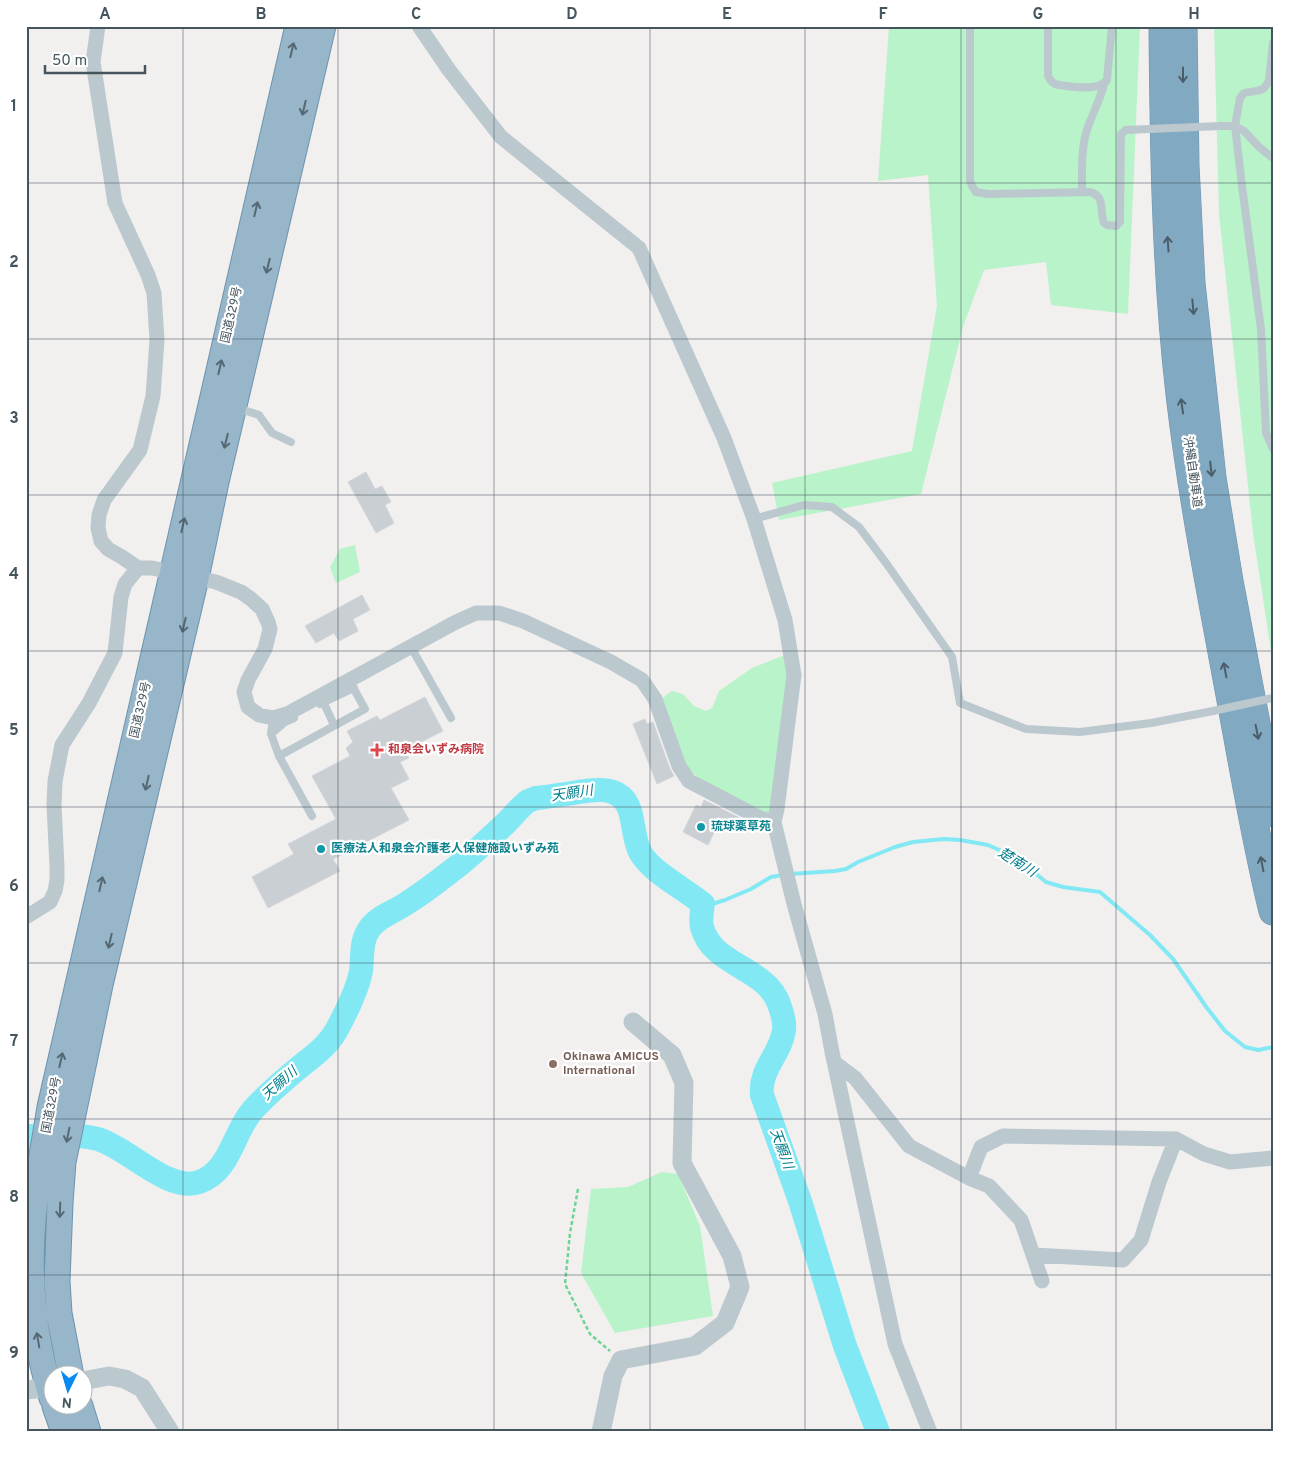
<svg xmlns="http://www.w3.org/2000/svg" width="1299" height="1458" font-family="Overpass,'Noto Sans JP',sans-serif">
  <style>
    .green { fill: #b9f3c9 }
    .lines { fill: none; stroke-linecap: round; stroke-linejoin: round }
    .stream { stroke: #82e9f4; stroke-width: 4 }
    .river { stroke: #82e9f4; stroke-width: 24 }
    .building { fill: #cacfd4; stroke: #d2d6db }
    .trunk-casing { stroke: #6d94ae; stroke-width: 27 }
    .motorway-casing { stroke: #6d94ae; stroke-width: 29 }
    .path { stroke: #6ed496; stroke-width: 2.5; stroke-dasharray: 4 2.5; stroke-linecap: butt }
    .service { stroke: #bbc9cf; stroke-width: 8 }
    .minor { stroke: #bbc9cf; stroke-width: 15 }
    .tertiary { stroke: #bbc9cf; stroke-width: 19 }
    .trunk { stroke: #97b6c9; stroke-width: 25 }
    .motorway { stroke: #82a9c2; stroke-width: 28 }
    .service-bridge { stroke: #bbc9cf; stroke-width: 8 }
    .oneway { stroke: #556873 }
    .oneway2 { stroke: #4b5d68 }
    .grid { fill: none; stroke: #45555e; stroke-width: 1; stroke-opacity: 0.55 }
    .health-dot { fill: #e0444e; stroke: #fff; stroke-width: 2 }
    .culture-dot { fill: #0f9aa8; stroke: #fff; stroke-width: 2 }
    .education-dot { fill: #8d6e63; stroke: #fff; stroke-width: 2 }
    .labels { text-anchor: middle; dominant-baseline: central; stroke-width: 4.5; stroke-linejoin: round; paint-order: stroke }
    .street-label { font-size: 12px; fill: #45555e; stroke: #fff }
    .health-label { font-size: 12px; font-weight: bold; fill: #be3a42; stroke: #fff; text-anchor: start }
    .culture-label { font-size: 12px; font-weight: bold; fill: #0d838f; stroke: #fff; text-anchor: start }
    .education-label { font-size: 12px; font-weight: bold; fill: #785e54; stroke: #fff; text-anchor: start }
    .water-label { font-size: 14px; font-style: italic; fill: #04808d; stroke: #fff }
    .neatline { fill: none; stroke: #45555e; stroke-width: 2 }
    .grid-label { font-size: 16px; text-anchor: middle; font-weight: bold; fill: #45555e }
  </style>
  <rect width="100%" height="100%" fill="#f2efef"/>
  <!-- green -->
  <path class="green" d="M889 26H1140L1128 314 1051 305 1046 262 984 270 963 327 921 494 779 520 772 483 912 451 937 306 928 175 878 181Z
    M1214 26H1273V664L1253 533 1219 214Z
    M355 545 360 572 336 583 330 567 340 549Z
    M785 655 788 676 773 808 767 813 705 783 689 770 682 760 662 698 672 691 683 694 694 706 706 711 712 708 719 691 752 668Z
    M662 1172 678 1174 700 1226 713 1316 615 1333 581 1273 591 1189 628 1187Z"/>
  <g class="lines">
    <!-- stream -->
    <path class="stream" d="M790 874 835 871 846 869 858 862 895 847 913 842 944 839 960 840 988 845 1008 854 1019 860 1046 882 1063 887 1100 892 1150 935 1173 959 1207 1008 1225 1031 1245 1047 1258 1050 1273 1047
      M703 904H712L725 900 751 889 771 877 783 875"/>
    <!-- river -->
    <path class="river" d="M26 1136C49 1136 75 1133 98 1139 128 1148 169 1193 199 1182 230 1172 233 1133 252 1111 267 1094 284 1080 302 1065 315 1055 328 1045 336 1031 345 1015 358 988 361 971 363 957 360 941 370 928 378 917 393 912 404 905 420 895 436 883 450 872 470 857 489 839 507 822 514 815 520 807 528 801L536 798C547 797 557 795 567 794 590 790 621 782 630 811 634 825 634 840 640 852 651 872 685 889 703 904 702 911 700 919 702 927 712 966 766 967 779 1004 782 1012 785 1022 784 1030 781 1054 759 1069 762 1095L800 1201 845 1346 878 1432"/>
  </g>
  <!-- building -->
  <path class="building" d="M366 472 375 489 382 486 391 502 385 505 394 523 376 533 348 482Z
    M362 595 370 610 353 619 358 631 339 641 334 633 316 643 305 626Z
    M425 697 443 731 413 746 405 753 409 758 400 762 409 779 391 788 409 820 333 859 340 871 268 908 252 877 294 854 288 844 336 819 312 776 350 756 346 748 353 742 347 731 377 716 380 720Z
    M645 719 647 724 653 722 670 769 674 776 657 784 633 724Z
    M704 800 746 821 744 827 720 820 708 845 683 832 696 805 701 807Z"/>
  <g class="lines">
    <!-- trunk casing -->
    <g class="trunk-casing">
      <path id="trunk" d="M71 1376 59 1313 57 1281 60 1203 63 1162 100 985 196 578 216 482 323 26
        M52 1398C32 1335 27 1267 35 1201 39 1170 45 1139 50 1107L298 26
        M55 1406 64 1432
        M80 1406 88 1432"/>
    </g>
    <!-- motorway casing -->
    <g class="motorway-casing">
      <path id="motorway" d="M1163 26C1164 149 1166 272 1180 394 1192 497 1212 598 1231 700 1244 771 1256 842 1273 911
        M1183 26 1185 166 1191 283 1212 478 1229 581 1273 813"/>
    </g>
    <!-- path -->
    <path class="path" d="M578 1189 570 1233 565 1284 590 1334 610 1351"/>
    <!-- service -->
    <path class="service" d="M970 26V180L972 186 976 192 988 194 1090 192C1106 196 1099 211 1104 223L1107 225 1116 226 1120 222V217L1121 134 1126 130
      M1048 26V76C1051 82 1053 84 1059 85 1072 87 1100 91 1107 80L1112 26
      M1273 43 1269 80C1264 94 1255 90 1244 93L1240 98 1235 126 1242 186 1261 329 1266 433 1273 449
      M1221 126H1235L1244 131 1259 147 1273 158
      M1082 192C1082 172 1081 152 1086 133 1091 116 1100 101 1104 84
      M237 408 259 415 272 433 291 442
      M754 519 804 505 832 507 859 527 886 563 952 657 960 703 1026 729 1080 732 1151 723 1213 711
      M411 647 451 718
      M322 699 334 725
      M320 704 354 688
      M273 718 271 734 279 756 312 816
      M271 734 285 722 294 718
      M279 756 365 709 349 680"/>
    <!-- minor -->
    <path class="minor" d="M98 26 93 62 115 203 148 275 154 293 157 340 153 396 140 450 104 500 99 515 98 528 101 541 108 549 122 557 138 568H152L216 582 241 592 251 599 262 609 268 622 270 629 265 649 248 680 244 692 248 707 259 715 273 718 287 714 456 622 476 613H499L523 621 611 662 642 680 655 699 679 766 689 781 760 818 774 822
      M419 26 449 70 501 137 639 248 724 438 754 519 785 620 794 675 777 809 774 822 794 904 825 1014 832 1052 895 1344 930 1432
      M26 917 50 902 55 891 57 880V867L54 805 55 781 62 745 89 703 115 653 121 597 125 584 138 568
      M835 1063 855 1078 909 1146 969 1178 989 1186 1021 1220 1042 1281
      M969 1178 981 1147 1003 1136 1176 1139 1204 1154 1230 1162 1273 1158
      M1034 1255 1123 1260 1141 1240 1159 1182 1176 1139"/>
    <!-- tertiary -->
    <path class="tertiary" d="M82 1381 109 1376 125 1379 142 1388 170 1432
      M26 1390 52 1387
      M601 1432 613 1376 621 1360 695 1346 725 1323 740 1287 732 1256 682 1163 684 1083 672 1055 633 1022"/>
    <!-- trunk -->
    <use href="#trunk" class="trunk"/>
    <!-- motorway -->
    <use href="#motorway" class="motorway"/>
    <!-- service-bridge -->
    <path class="service-bridge" d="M1126 130 1221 126
      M1213 711 1273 698"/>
  </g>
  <!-- one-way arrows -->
  <defs><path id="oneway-shaft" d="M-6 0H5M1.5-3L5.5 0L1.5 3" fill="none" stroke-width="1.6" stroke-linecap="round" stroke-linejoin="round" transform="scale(1.25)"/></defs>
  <g class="oneway">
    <use href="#oneway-shaft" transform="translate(292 50) rotate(-77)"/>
    <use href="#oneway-shaft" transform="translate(304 108) rotate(103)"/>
    <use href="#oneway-shaft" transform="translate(256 209) rotate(-77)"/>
    <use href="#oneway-shaft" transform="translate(268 266) rotate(103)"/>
    <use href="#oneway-shaft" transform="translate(220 367) rotate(-77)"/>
    <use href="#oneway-shaft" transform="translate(226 441) rotate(104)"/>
    <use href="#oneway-shaft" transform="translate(183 525) rotate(-77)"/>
    <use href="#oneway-shaft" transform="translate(184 625) rotate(103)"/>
    <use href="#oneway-shaft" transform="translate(147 783) rotate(103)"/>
    <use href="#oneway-shaft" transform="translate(101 884) rotate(-77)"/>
    <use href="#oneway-shaft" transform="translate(110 941) rotate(103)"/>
    <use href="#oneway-shaft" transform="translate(61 1060) rotate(-77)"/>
    <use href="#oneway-shaft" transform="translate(68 1135) rotate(101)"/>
    <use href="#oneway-shaft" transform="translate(60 1210) rotate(92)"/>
    <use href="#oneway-shaft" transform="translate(38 1340) rotate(-100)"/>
  </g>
  <g class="oneway2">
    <use href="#oneway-shaft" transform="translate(1183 75) rotate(90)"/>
    <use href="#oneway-shaft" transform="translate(1168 244) rotate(-94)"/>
    <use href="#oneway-shaft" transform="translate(1193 307) rotate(85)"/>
    <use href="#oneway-shaft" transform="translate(1182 406) rotate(-98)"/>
    <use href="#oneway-shaft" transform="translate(1211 469) rotate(84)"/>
    <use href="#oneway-shaft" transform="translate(1225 670) rotate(-101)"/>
    <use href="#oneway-shaft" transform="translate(1257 732) rotate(79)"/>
    <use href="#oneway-shaft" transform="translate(1262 864) rotate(-101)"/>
  </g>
  <!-- grid -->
  <path class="grid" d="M183 26V1432M338 26V1432M494 26V1432M650 26V1432M805 26V1432M961 26V1432M1116 26V1432M26 183H1273M26 339H1273M26 495H1273M26 651H1273M26 807H1273M26 963H1273M26 1119H1273M26 1275H1273"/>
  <!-- markers -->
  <path class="health-dot" d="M374.5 742.5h5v5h5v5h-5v5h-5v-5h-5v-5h5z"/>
  <g class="culture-dot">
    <circle cx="701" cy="827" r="5"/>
    <circle cx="321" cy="849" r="5"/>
  </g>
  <circle class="education-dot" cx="553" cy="1064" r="5"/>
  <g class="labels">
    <!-- street labels -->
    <g class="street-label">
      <text transform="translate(232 315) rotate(-77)">国道329号</text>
      <text transform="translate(1192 472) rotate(82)">沖縄自動車道</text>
      <text transform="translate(141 710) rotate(-77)">国道329号</text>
      <text transform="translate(52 1105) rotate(-79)">国道329号</text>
    </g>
    <!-- health labels -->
    <g class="health-label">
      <text x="388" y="750">和泉会いずみ病院</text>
    </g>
    <!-- culture labels -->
    <g class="culture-label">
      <text x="711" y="827">琉球薬草苑</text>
      <text x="331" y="849">医療法人和泉会介護老人保健施設いずみ苑</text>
    </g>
    <!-- education labels -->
    <g class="education-label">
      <text x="563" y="1057">Okinawa AMICUS<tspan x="563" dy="14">International</tspan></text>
    </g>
    <!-- water labels -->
    <g class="water-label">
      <text transform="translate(572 794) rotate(-8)">天願川</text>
      <text transform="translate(1017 863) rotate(32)">楚南川</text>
      <text transform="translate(280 1084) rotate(-41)">天願川</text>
      <text transform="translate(781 1149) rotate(70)">天願川</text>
    </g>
  </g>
  <!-- border -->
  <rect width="1299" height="1458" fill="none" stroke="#ffffff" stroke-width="55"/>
  <!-- north arrow -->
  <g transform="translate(68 1390) rotate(185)"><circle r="24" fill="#ffffff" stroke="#b5bbbf"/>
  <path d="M0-4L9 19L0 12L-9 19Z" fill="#0989f2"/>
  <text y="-8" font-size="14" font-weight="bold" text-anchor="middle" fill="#45555e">N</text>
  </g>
  <!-- scale -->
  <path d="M45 65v8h100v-8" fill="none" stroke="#45555e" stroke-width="2.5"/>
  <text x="52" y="65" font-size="15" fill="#45555e" stroke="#ffffff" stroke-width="4" paint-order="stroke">50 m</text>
  <rect x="28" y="28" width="1244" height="1402" class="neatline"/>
  <g class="grid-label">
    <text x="105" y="19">A</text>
    <text x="261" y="19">B</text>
    <text x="416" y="19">C</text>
    <text x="572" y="19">D</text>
    <text x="727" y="19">E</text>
    <text x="883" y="19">F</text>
    <text x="1038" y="19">G</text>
    <text x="1194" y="19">H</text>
    <text x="14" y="111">1</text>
    <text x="14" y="267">2</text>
    <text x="14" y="423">3</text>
    <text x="14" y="579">4</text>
    <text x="14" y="735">5</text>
    <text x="14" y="891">6</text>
    <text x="14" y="1046">7</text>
    <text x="14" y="1202">8</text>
    <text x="14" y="1358">9</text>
  </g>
</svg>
